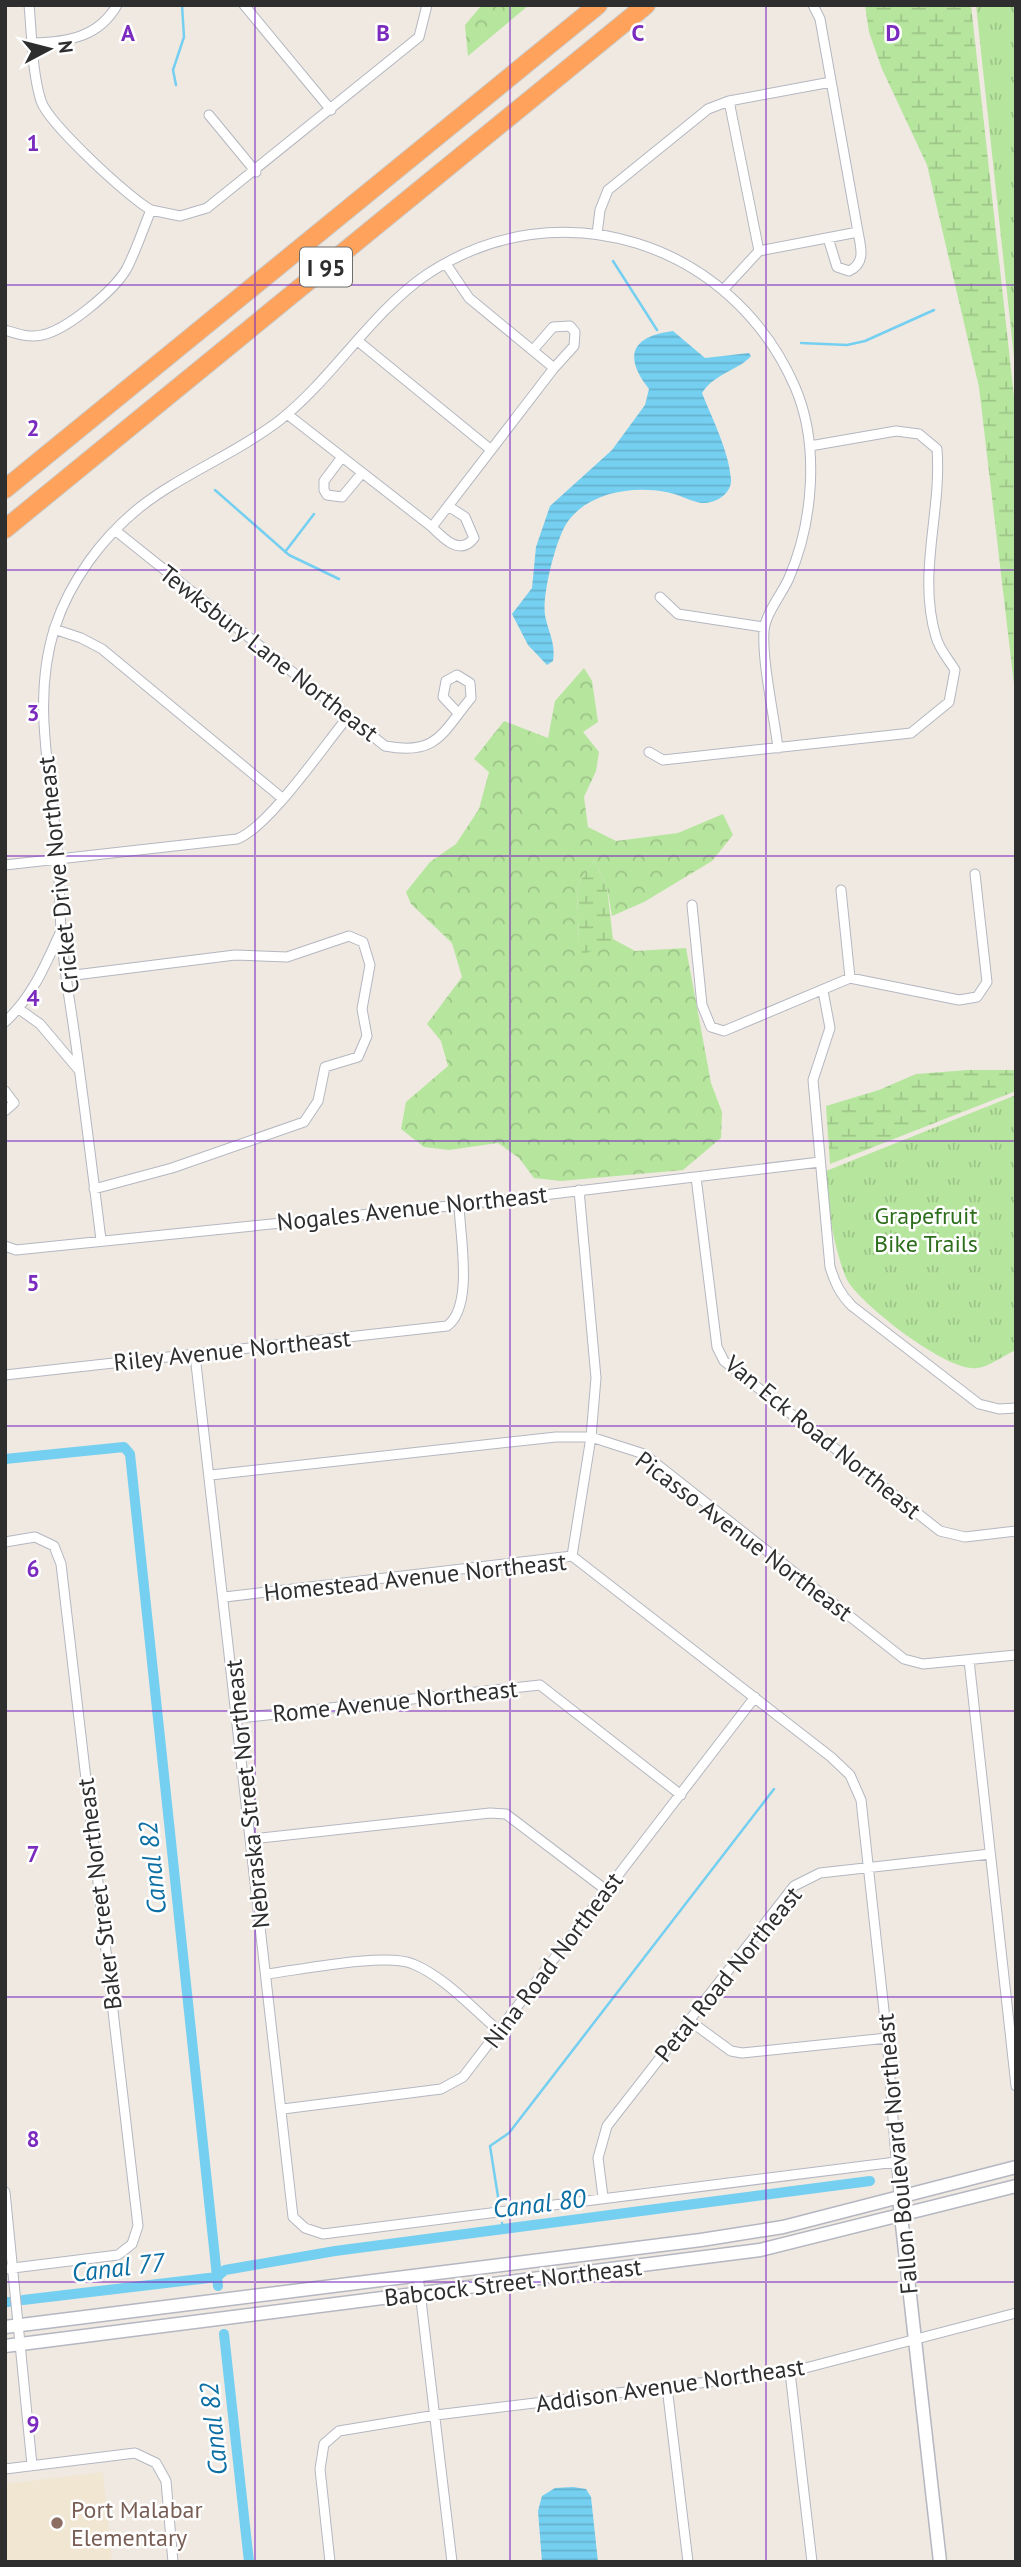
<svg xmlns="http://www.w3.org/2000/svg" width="1021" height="2567" font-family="'PT Sans',sans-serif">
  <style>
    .education { fill: #f0e6d1 }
    .grass { fill: url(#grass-tufts) }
    .forest { fill: url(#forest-crowns) }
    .wetland { fill: url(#wetland-marsh) }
    .water { fill: url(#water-rules) }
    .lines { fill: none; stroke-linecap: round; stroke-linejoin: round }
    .stream { stroke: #75cff0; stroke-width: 2.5 }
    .canal { stroke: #75cff0; stroke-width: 10 }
    .minor-casing { stroke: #b4b7c1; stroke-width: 11 }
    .tertiary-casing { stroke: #b4b7c1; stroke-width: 15 }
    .secondary-casing { stroke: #b4b7c1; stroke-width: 15 }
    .motorway-casing { stroke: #c9c9c9; stroke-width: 20 }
    .minor { stroke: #fff; stroke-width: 9 }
    .tertiary { stroke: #fff; stroke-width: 12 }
    .secondary { stroke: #fff; stroke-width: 12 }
    .motorway { stroke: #ffa35c; stroke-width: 18 }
    .grid { fill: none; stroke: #7b2cbf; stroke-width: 2; stroke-opacity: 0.55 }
    .education-dot { fill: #8d6e63; stroke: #fff; stroke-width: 2.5 }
    .labels { text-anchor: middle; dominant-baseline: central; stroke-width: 5; stroke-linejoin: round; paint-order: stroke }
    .shield { fill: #fff; stroke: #6d6d6d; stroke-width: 2 }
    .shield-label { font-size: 23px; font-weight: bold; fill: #2e2e2e }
    .street-label { font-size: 24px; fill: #2e2e2e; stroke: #fff }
    .park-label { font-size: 24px; fill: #2c6e1b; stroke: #fff }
    .education-label { font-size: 24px; fill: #785e54; stroke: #fff; text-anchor: start }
    .water-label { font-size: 26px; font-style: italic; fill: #0d6fa3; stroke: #fff }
    .grid-label { font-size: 23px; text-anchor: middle; font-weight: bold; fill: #7b2cbf; stroke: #fff; stroke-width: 5; stroke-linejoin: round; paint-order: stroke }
  </style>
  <defs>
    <pattern id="grass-tufts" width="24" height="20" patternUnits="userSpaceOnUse" patternTransform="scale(1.75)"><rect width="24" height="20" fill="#b6e59e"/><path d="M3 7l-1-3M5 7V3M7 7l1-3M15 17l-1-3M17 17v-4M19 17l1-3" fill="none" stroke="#9dc588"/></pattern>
    <pattern id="forest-crowns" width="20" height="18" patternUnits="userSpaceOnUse" patternTransform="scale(1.75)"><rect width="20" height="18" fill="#b6e59e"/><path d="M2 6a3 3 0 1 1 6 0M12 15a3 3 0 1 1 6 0" fill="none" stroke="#9dc588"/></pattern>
    <pattern id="wetland-marsh" width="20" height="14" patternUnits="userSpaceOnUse" patternTransform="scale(1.75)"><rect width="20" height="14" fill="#b6e59e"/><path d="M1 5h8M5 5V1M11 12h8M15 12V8" fill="none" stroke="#9dc588"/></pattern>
    <pattern id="water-rules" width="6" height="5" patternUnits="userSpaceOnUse" patternTransform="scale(1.75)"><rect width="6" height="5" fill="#75cff0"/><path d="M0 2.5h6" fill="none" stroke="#66b2ce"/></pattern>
  </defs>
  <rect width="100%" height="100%" fill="#efe9e1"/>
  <!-- education -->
  <path class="education" d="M103 2472 112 2562H5V2484Z"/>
  <!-- grass -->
  <path class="grass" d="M976 5H1016V376Z
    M1016 1095V1350C1004 1355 989 1367 977 1368 947 1372 866 1308 849 1283 837 1265 826 1196 821 1173Z"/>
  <!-- forest -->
  <path class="forest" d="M482 5H529L468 56 465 25Z
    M584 668 592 681 598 722 583 732 599 752 596 771 584 797 588 827 616 841 678 833 723 814 733 835 712 861 644 902 612 916 607 887 594 860 577 886 579 943 613 939 635 951 686 948 711 1083 722 1112 721 1138 683 1170 561 1181 534 1178 519 1158 498 1143 449 1150 424 1147 401 1129 406 1102 448 1066 441 1041 427 1024 462 977 452 943 411 904 406 892 430 862 456 844 479 809 489 772 474 759 504 721 548 738 555 701Z"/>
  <!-- wetland -->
  <path class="wetland" d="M865 5H971L1016 415V701L979 387 927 165 882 69 869 32Z
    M594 860 607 887 613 940 583 955 579 944 577 886Z
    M968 1070H1016V1091L830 1164 826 1106 879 1090 916 1074Z"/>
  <!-- water -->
  <path class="water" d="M673 331 705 358 749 353 751 356C739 370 715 373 702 393 713 421 728 449 731 479 732 494 715 504 701 503 690 501 678 494 666 492 631 485 584 493 565 526 555 544 542 595 545 615 548 632 556 643 553 661L547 665 528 645 512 614 532 588 536 547 550 506 612 450 645 405 649 389C622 355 633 336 673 331Z
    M573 2487 586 2489 591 2497 598 2562H542L538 2511 542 2496 555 2488Z"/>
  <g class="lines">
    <!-- stream -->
    <path class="stream" d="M176 85 173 70 184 37 182 5
      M613 261 657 330
      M801 343 847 345 865 341 934 310
      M215 490 289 555 339 579
      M285 552 314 514
      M499 2203 490 2146 509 2133 774 1789
      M502 2223 503 2229"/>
    <!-- canal -->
    <path class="canal" d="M5 1459 124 1447 130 1454 218 2286
      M23 2300 217 2277 225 2270 335 2251 870 2181
      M5 2302H9
      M224 2334 249 2562"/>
    <!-- minor casing -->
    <g class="minor-casing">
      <path id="minor" d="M29 5C32 36 32 72 41 101 49 124 129 198 151 210
        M244 5 331 110
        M33 43C68 42 99 37 117 5
        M209 115 256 172
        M597 234 600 210 608 190 708 109 729 101 831 82
        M828 238 837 267 849 271C866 263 861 248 858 232
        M759 251 858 232 820 19 813 5
        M723 290 759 251 729 101
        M5 330C18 334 29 338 42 335 67 330 113 291 126 270 136 251 143 229 151 210L180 216 207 208 419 37 427 5
        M359 342 490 449
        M533 350 553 327 570 326 575 332 574 346 554 368
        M287 414 432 527 554 368 469 298 446 264
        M342 457 324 481V490L327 495 342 497 362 473
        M432 527C444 539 460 556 474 538L465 517 448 506
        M116 531 385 746C437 756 442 733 471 698L470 683 457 675 446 681 443 697 458 713
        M660 597 678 614 763 627
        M54 629 81 638 102 649 282 798
        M649 752 663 760 911 733 949 702 955 670C949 660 939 649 936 637 917 574 942 512 937 449L919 434 896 431 810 446
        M5 865 237 839C268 828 323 747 347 718
        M841 890 850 978
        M692 905 702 1005 711 1027 724 1031 850 978 959 1000 977 997 987 982 975 874
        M67 976 235 955 287 957 349 936 363 942 370 965 362 1009 367 1036 358 1057 325 1067 318 1101 304 1122 172 1168 94 1189
        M823 991 830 1028 813 1080 830 1267C835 1283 840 1294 852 1306L979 1404 999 1409 1016 1408
        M19 1009 40 1024 78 1069
        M5 1022C32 997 45 966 60 933
        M5 1091 14 1103 5 1111
        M696 1177 717 1347 724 1361 940 1531 965 1537 1016 1531
        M101 1240C93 1175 85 1110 76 1045 71 1006 63 967 61 928 59 906 60 883 58 860 53 782 30 704 55 627 70 581 102 538 139 508 180 475 236 454 280 420 333 378 371 313 426 275 559 186 732 242 795 387 820 445 813 522 789 578 782 594 765 614 764 631 762 662 774 715 778 748
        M5 1246 16 1250 459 1205 820 1162
        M195 1355 293 2217 305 2228 323 2234 896 2162
        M5 1375 447 1326C474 1307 460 1236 459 1205
        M211 1475 556 1437H591L644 1454 904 1659 923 1664 1016 1655
        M5 1542 35 1537 54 1546 61 1564 138 2226 132 2244 118 2255 5 2269
        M572 1556 591 1437 596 1378 579 1190
        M225 1597 572 1556 831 1757 850 1775 861 1800 887 2038 899 2198
        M969 1660 1016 2086
        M239 1718 540 1685 681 1795
        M252 1839 490 1813 506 1814 606 1890
        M267 1974C299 1970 387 1952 413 1964 445 1977 473 2009 499 2031
        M690 2021 731 2051 742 2053 887 2038
        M283 2109 441 2089 463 2077 755 1697
        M5 2192 32 2465
        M603 2197 598 2158 607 2126 794 1886 820 1873 990 1854
        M418 2275 452 2562
        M790 2372 812 2562
        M667 2387 688 2562
        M5 2469 135 2453 156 2463 166 2481 173 2562
        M330 2562 320 2469 324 2444 339 2431 436 2415 790 2372 1016 2313"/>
    </g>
    <!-- tertiary casing -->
    <g class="tertiary-casing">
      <path id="tertiary" d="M899 2198 940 2562"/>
    </g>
    <!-- secondary casing -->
    <g class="secondary-casing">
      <path id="secondary" d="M5 2327 701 2240 783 2227 1016 2167
        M5 2346 760 2250 1016 2186"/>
    </g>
    <!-- motorway casing -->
    <g class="motorway-casing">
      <path id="motorway" d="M5 489 598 5
        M5 529 646 5"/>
    </g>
    <!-- minor -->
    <use href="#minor" class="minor"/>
    <!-- tertiary -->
    <use href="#tertiary" class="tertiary"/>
    <!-- secondary -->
    <use href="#secondary" class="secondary"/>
    <!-- motorway -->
    <use href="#motorway" class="motorway"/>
  </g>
  <!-- grid -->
  <path class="grid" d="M255 5V2562M510 5V2562M766 5V2562M5 285H1016M5 570H1016M5 856H1016M5 1141H1016M5 1426H1016M5 1711H1016M5 1997H1016M5 2282H1016"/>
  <!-- markers -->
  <circle class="education-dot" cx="57" cy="2523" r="7"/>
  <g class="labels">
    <!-- shield labels -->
    <rect class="shield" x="300" y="247.5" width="52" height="39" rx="5"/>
    <g class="shield-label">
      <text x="326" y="267">I 95</text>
    </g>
    <!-- street labels -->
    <g class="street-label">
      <text transform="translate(269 653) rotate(38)">Tewksbury Lane Northeast</text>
      <text transform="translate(58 875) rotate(-96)">Cricket Drive Northeast</text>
      <text transform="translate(412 1208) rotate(-6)">Nogales Avenue Northeast</text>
      <text transform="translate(232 1350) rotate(-6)">Riley Avenue Northeast</text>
      <text transform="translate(823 1437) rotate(39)">Van Eck Road Northeast</text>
      <text transform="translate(744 1536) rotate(37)">Picasso Avenue Northeast</text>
      <text transform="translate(415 1577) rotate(-6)">Homestead Avenue Northeast</text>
      <text transform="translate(395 1701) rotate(-6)">Rome Avenue Northeast</text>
      <text transform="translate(247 1794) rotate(-96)">Nebraska Street Northeast</text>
      <text transform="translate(99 1894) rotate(-97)">Baker Street Northeast</text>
      <text transform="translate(553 1960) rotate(-53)">Nina Road Northeast</text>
      <text transform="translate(728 1974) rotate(-51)">Petal Road Northeast</text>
      <text transform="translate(897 2154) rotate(-95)">Fallon Boulevard Northeast</text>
      <text transform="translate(513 2282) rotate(-7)">Babcock Street Northeast</text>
      <text transform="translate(670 2385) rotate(-8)">Addison Avenue Northeast</text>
    </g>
    <!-- park labels -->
    <g class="park-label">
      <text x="926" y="1215">Grapefruit<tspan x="926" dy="28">Bike Trails</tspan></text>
    </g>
    <!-- education labels -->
    <g class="education-label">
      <text x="71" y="2509">Port Malabar<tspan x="71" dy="28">Elementary</tspan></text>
    </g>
    <!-- water labels -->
    <g class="water-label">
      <text transform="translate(152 1868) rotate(-96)">Canal 82</text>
      <text transform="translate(539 2203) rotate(-7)">Canal 80</text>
      <text transform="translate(118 2267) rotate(-7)">Canal 77</text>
      <text transform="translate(213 2429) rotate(-96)">Canal 82</text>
    </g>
  </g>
  <g class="grid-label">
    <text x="128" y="41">A</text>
    <text x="383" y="41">B</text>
    <text x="638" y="41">C</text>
    <text x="893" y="41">D</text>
    <text x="33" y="151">1</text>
    <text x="33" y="436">2</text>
    <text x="33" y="721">3</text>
    <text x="33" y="1006">4</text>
    <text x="33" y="1291">5</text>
    <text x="33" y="1577">6</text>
    <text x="33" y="1862">7</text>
    <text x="33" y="2147">8</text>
    <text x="33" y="2432">9</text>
  </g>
  <!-- border -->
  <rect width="1021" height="2567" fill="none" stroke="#2e2e2e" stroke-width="14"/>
  <!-- north arrow -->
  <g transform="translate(49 49) rotate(83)" stroke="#ffffff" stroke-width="5" paint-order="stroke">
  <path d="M0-5L12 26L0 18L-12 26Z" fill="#2e2e2e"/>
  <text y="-10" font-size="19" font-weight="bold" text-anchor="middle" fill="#2e2e2e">N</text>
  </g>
</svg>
